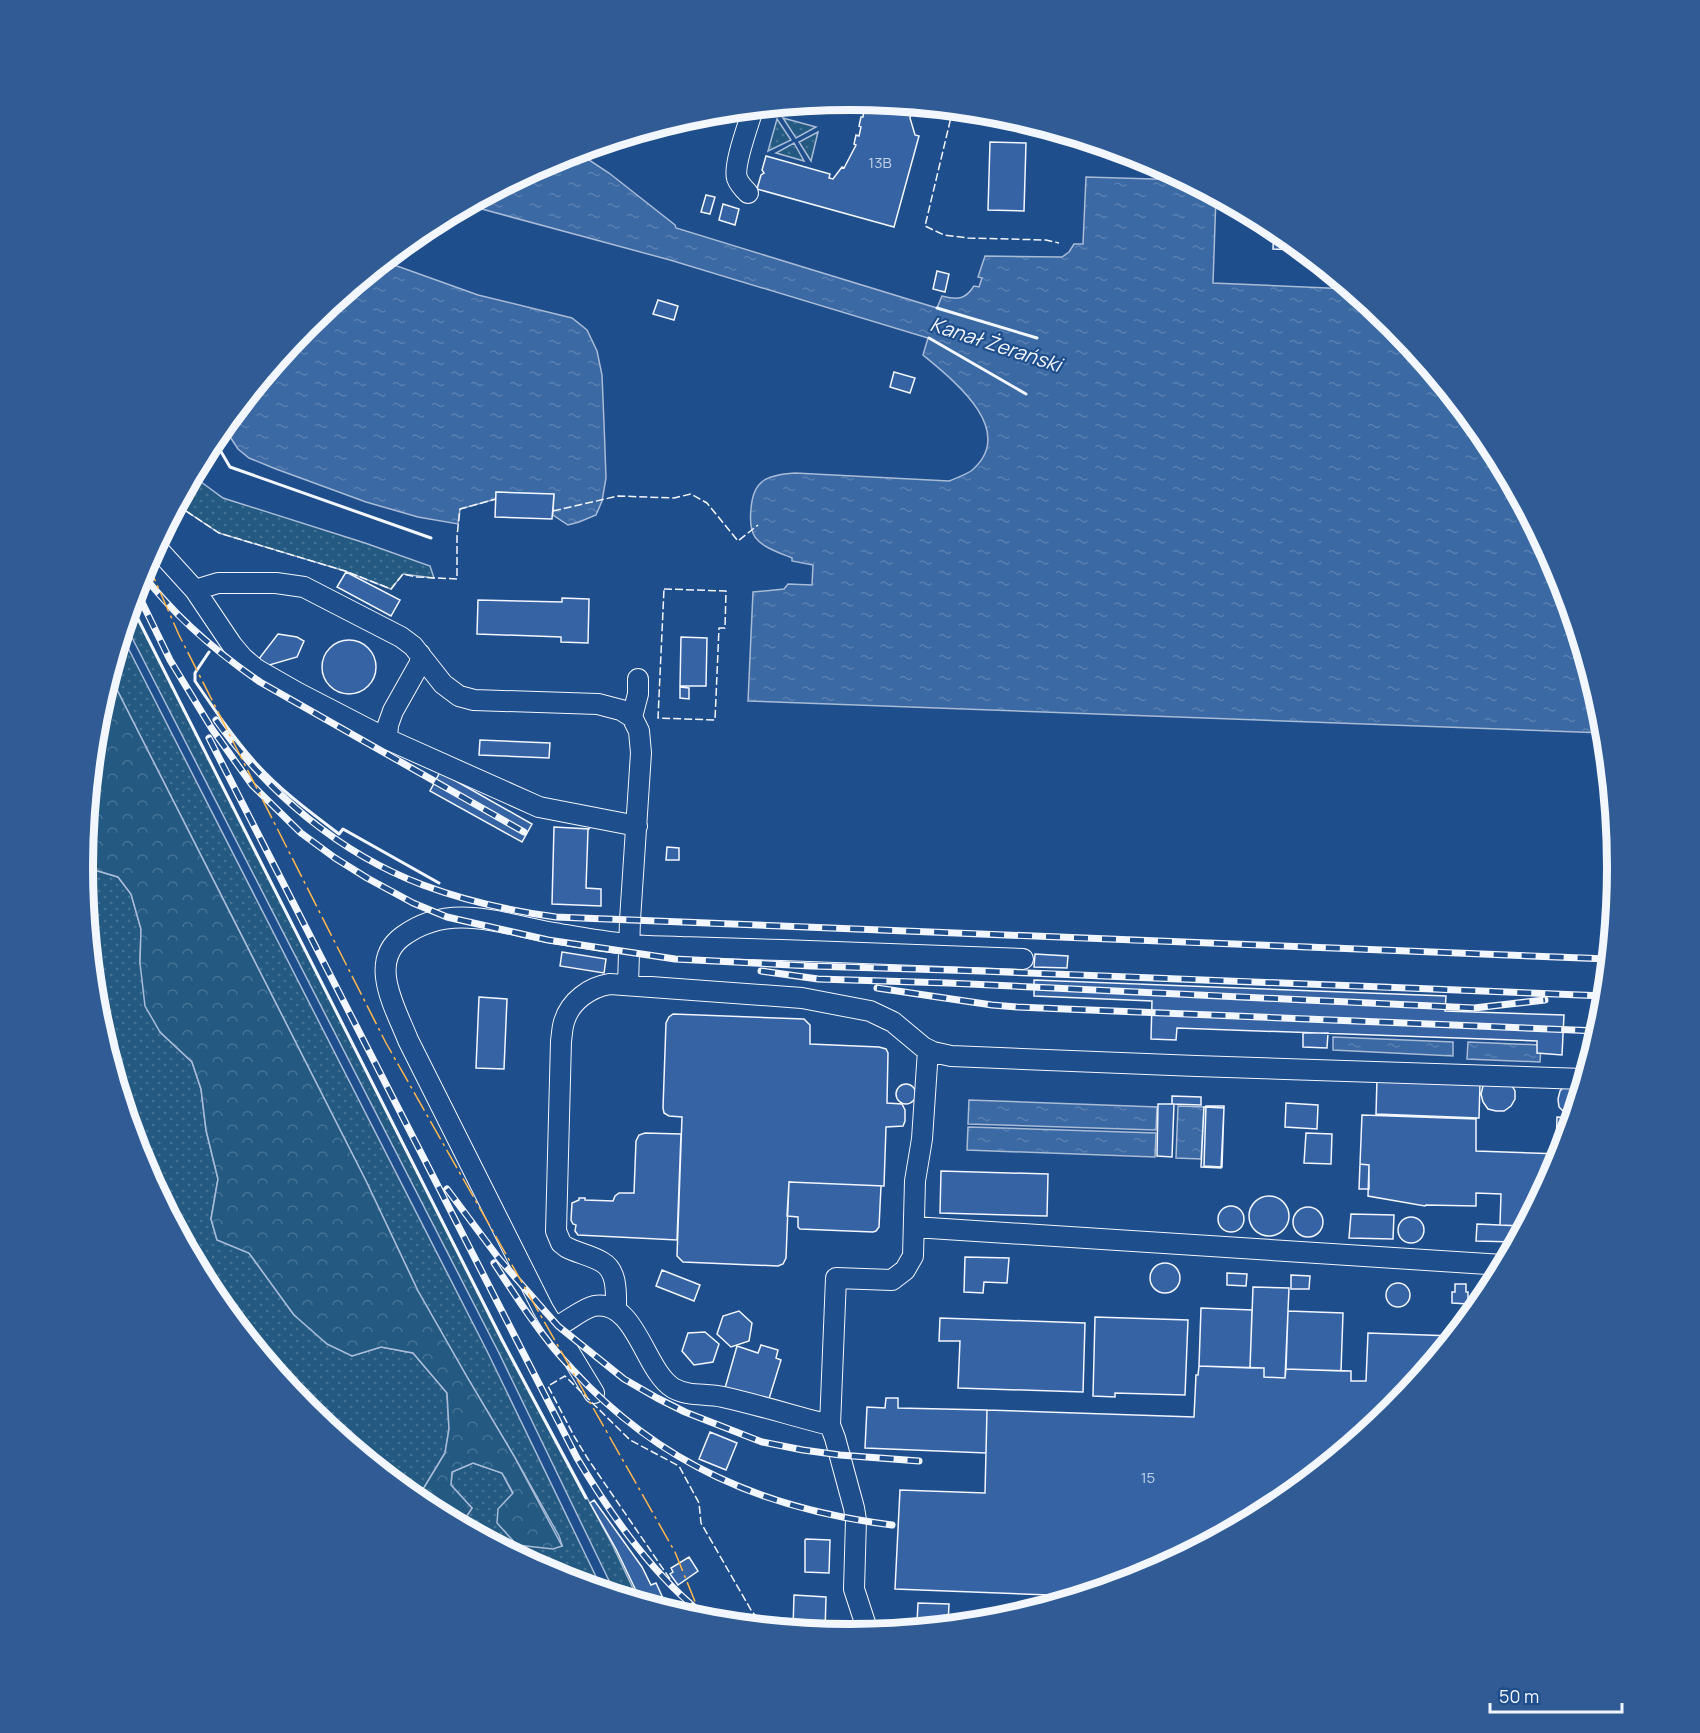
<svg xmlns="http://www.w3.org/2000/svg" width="1700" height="1733" font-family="Manrope,sans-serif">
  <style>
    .grass { fill: url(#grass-dots); stroke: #a8bbd7; stroke-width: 1.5 }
    .forest { fill: url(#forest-crowns); stroke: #a8bbd7; stroke-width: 1.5 }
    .water { fill: url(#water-ripples); stroke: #a8bbd7; stroke-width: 1.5 }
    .building { fill: #3563a3; stroke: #f2f6ff; stroke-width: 1.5 }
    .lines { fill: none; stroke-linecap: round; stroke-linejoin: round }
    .minor-casing { stroke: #f2f6ff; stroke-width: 22 }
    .minor { stroke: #1f4e8c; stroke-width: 20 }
    .rail-casing { stroke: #f2f6ff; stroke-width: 7 }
    .rail { stroke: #1f4e8c; stroke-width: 4.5; stroke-dasharray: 14; stroke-linecap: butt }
    .fence { stroke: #f2f6ff; stroke-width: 1.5; stroke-dasharray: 8 3; stroke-linecap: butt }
    .wall { stroke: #f2f6ff; stroke-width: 3 }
    .power { stroke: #ffb74d; stroke-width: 1.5; stroke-dasharray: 21 4.5 3 4.5; stroke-linecap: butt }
    .labels { text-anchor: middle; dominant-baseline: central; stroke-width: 4.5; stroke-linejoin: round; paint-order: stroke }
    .number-label { font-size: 15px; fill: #c3d1e8 }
    .water-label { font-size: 20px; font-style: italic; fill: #f2f6ff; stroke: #1f4e8c }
    .rim { fill: none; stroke: #f2f6ff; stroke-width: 8 }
  </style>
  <defs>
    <pattern id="grass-dots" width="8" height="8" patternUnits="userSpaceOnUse" patternTransform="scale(1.5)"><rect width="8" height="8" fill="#245a82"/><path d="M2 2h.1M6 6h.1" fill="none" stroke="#447295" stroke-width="1.8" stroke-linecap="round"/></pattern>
    <pattern id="forest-crowns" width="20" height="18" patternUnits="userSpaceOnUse" patternTransform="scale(1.5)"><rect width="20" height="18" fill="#245a82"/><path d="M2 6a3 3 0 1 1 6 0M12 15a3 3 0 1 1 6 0" fill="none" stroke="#447295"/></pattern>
    <pattern id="water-ripples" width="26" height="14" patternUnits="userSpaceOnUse" patternTransform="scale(1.5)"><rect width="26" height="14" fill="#3b69a3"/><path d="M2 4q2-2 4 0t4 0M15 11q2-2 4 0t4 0" fill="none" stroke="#587fb1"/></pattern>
  </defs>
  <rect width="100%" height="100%" fill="#1f4e8c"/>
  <!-- grass -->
  <path class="grass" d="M783 118 816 127 796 138Z
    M777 119 791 140 768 151Z
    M818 132 811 161 799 142Z
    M794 143 804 161 776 153Z
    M193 476 223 498 365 543 430 566 434 578 403 574 391 589 345 571 219 533 177 505Z
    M131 605 510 1354 612 1544 639 1601 615 1593 499 1353 125 624Z
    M122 636 487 1351 602 1589 579 1582 574 1575H556L461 1525 472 1508 451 1485 452 1472 473 1463 502 1473 513 1494 499 1509 562 1545 559 1536 514 1456 467 1377 418 1291 366 1181 110 676Z
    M83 859 98 871 118 877 131 894 141 929 140 963 160 1032 192 1062 201 1089 206 1130 218 1179 211 1219 217 1240 249 1253 294 1315 352 1356 381 1347 413 1353 447 1393 449 1429 445 1453 422 1491 410 1493 307 1409 212 1293 141 1160 97 1016 83 866Z"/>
  <!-- forest -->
  <path class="forest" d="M110 676 366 1181 418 1291 467 1377 514 1456 562 1546 553 1549 517 1545 497 1523 498 1509 513 1493 502 1473 473 1463 452 1472 451 1485 472 1508 461 1525 423 1504 410 1493 422 1491 445 1453 449 1429 447 1393 413 1353 381 1347 352 1356 327 1344 294 1315 249 1253 217 1240 211 1219 218 1179 206 1130 201 1089 192 1062 160 1032 145 1006 140 963 141 929 131 894 118 877 98 871 83 859 88 809 91 805 89 799 97 716Z"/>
  <!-- water -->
  <path class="water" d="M587 148 589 160 609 173 675 225 676 228 937 308 942 296C957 300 965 300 974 286L979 287 982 278 978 277 985 256 1062 257 1069 252 1074 244H1083L1086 177 1187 180 1216 196 1213 283 1350 289 1393 324 1488 440 1559 573 1603 717 1604 733 748 701 753 592 784 589 788 584 812 585 813 565 792 561V558C780 553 763 548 755 537 750 529 750 518 751 509 753 479 768 475 795 473L949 481C956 478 965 475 971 471 1019 431 953 380 923 355L928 338 670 260 467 205 557 157Z
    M383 261 478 295 572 318 587 330 597 351 602 375 604 423 606 478 602 501 596 515 579 522 568 525 553 515 554 495 496 492V499L460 509 458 524 418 517 366 502 276 469 249 458 238 449 223 426 308 324Z
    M1333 1037 1453 1042V1056L1333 1050Z
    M1468 1042 1541 1045 1540 1062 1467 1059Z
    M969 1100 1157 1107 1156 1130 968 1124Z
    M1178 1106 1204 1107 1201 1159 1176 1158Z
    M968 1127 1156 1133 1155 1157 967 1150Z"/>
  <!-- building -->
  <path class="building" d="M865 100 913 105 910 118 915 135 919 136 894 227 757 189 761 175 764 173 762 170 766 156 830 174 829 178 833 179 842 167 844 168 856 145 854 144 856 135 859 136 861 127 859 126 861 117H863Z
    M990 142 1026 143 1024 211 988 210Z
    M706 195 715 197 710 214 701 212Z
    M723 204 739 209 735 225 719 220Z
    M1274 227 1277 229 1303 250 1273 249Z
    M937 271 949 274 945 292 933 289Z
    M658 300 678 306 674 320 653 314Z
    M894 372 915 378 910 393 890 387Z
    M496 492 554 494 552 519 495 517Z
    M346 572 400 600 391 616 337 587Z
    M562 598 589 599 588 643 561 642V637L477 634 478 600 562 602Z
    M278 634 297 637 304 641 297 657 266 666 258 660Z
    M681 637 707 638 706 686H680Z
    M322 667a27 27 0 1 1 54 0a27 27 0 1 1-54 0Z
    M680 687 689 688V699L680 698Z
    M480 740 550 743 549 758 479 755Z
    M440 772 532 824 522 842 430 791Z
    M554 827 589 829 588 830 586 888 601 889V906L552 904Z
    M667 847 679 848V860H666Z
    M562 952 606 959 604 973 560 966Z
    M1035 954 1068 956 1067 968 1034 967Z
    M1034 980 1446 996 1445 1011 1564 1015 1562 1055 1537 1053V1041L1177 1028 1176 1040 1151 1039 1152 1001 1034 996Z
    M479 997 507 999 504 1069 476 1068Z
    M673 1014 804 1019 810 1025V1044L879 1047 886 1049 888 1053 887 1103 902 1104 905 1110V1121L903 1126 886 1127 884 1186 789 1182 786 1258 783 1264 778 1266 683 1262 677 1256 682 1117 669 1116 664 1113 663 1108 666 1023 669 1017Z
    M1303 1033H1328L1327 1048 1303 1047Z
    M1377 1079 1480 1083 1479 1118 1376 1114Z
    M1489 1080 1511 1084 1515 1091V1099L1511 1106 1504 1111H1496L1488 1109 1483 1102 1481 1094 1483 1086Z
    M896 1094a10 10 0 1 1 20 0a10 10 0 1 1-20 0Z
    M1565 1085H1582L1572 1116 1565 1113 1559 1107 1558 1099 1560 1091Z
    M1172 1096 1201 1097V1105L1172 1104Z
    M1286 1103 1318 1105 1317 1129 1285 1127Z
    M1158 1104H1174L1172 1157 1157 1156Z
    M1206 1106H1224L1222 1167 1204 1166Z
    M1204 1107 1224 1108 1221 1168 1201 1167Z
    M1362 1115 1476 1119V1151L1561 1154 1524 1226 1500 1225 1501 1194 1476 1193V1206L1426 1205 1425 1206 1368 1196 1369 1165 1360 1164Z
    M1557 1117 1572 1118 1562 1150H1556Z
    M645 1133 681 1134 677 1240 578 1235 575 1231 576 1225 573 1224 571 1220 572 1203 579 1200V1198H585V1200L613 1201 615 1196 619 1193H634L636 1141 639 1135Z
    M1306 1133 1332 1134 1331 1164 1304 1163Z
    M1360 1164 1369 1165V1189H1359Z
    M941 1171 1048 1174 1047 1216 940 1213Z
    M789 1182 884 1186H881L879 1227 876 1231 873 1232 800 1229 798 1227V1217L787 1216Z
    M1249 1216a20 20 0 1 1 40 0a20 20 0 1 1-40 0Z
    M1218 1219a13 13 0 1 1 26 0a13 13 0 1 1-26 0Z
    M1293 1222a15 15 0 1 1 30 0a15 15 0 1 1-30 0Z
    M1351 1214 1394 1215 1393 1239 1349 1238Z
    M1398 1230a13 13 0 1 1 26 0a13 13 0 1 1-26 0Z
    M1477 1224 1521 1226V1232L1515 1242 1476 1241Z
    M965 1257 1009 1258 1007 1283 984 1282 983 1293 964 1292Z
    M1150 1278a15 15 0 1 1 30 0a15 15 0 1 1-30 0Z
    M662 1270 700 1285 694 1301 656 1286Z
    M1227 1273 1247 1274 1246 1286 1227 1285Z
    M1291 1275 1310 1276 1309 1289H1291Z
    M1386 1295a12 12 0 1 1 24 0a12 12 0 1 1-24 0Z
    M1455 1284H1466V1292H1468V1304L1452 1303V1292H1455Z
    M1253 1287 1289 1288 1285 1378 1264 1377V1368H1250Z
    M1201 1308 1252 1310 1250 1368 1199 1366Z
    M739 1311 752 1323 749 1341 731 1347 717 1334 723 1316Z
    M1288 1311 1343 1313 1341 1371 1286 1369Z
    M1095 1317 1188 1320 1185 1395 1115 1393V1397L1093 1396Z
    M940 1318 1085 1323 1083 1392 958 1388 960 1341H939Z
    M705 1332 719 1344 713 1362 694 1365 682 1351 688 1333Z
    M1368 1333 1453 1336 1392 1409 1276 1505 1143 1576 1076 1596 895 1589 900 1490 985 1493 987 1410 1194 1417 1196 1375H1198L1199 1366 1264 1368V1377L1285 1378 1286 1369 1351 1371V1381H1366Z
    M761 1345 778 1350 776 1358 781 1360 768 1402 725 1388 737 1346 758 1353Z
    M886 1398H898V1408L987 1410 986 1453 865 1448 867 1407 885 1408Z
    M710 1432 737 1443 726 1470 699 1459Z
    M594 1500 642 1567 651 1585 656 1583 668 1609 641 1601 616 1549 590 1503Z
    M806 1539 830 1540 829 1573 805 1572V1540Z
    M689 1557 698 1571 678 1585 670 1574 673 1572 671 1568Z
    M794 1595 826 1597 825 1632 793 1628Z
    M918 1603 949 1604 948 1624 917 1622Z"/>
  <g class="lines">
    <!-- minor casing -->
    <g class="minor-casing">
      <path id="minor" d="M748 193C744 189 739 184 737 178 733 165 749 123 753 109
        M155 546 195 590
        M420 654V663L393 711 388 725 387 739 298 693 256 669 243 658 232 645 195 590 218 583H276L304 587 401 637 413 646 443 684 459 696 474 700 598 704 621 710 632 717 639 731 641 753 630 920 628 985
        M632 717 638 694V679
        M387 739 539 807 637 826
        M914 1227 1503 1265
        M616 1310C616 1294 618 1271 602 1262 590 1255 577 1253 566 1247L561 1243 556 1231 561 1041C562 1035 562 1028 564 1022 570 1001 590 987 610 984L802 998 870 1011 893 1022 923 1047 933 1052 951 1056 1196 1066 1584 1079
        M554 1328C566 1323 583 1308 594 1306 636 1299 644 1370 673 1388 689 1397 706 1393 723 1397 759 1405 794 1416 830 1425
        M594 1393 543 1309 408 1040C396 1009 367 962 403 936 452 900 506 926 560 934 583 938 605 942 628 944 646 947 664 946 682 947 715 948 749 949 782 950 862 953 942 956 1023 959
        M868 1632 854 1589 856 1520 854 1508 835 1438 830 1425 836 1278 892 1280 905 1270 913 1256 915 1181 922 1139 928 1050"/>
    </g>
    <!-- minor -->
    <use href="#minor" class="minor"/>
    <!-- rail casing -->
    <g class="rail-casing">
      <path id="rail" d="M141 572C174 616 215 651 260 682L524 832
        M136 590 170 660 212 729 252 785 301 833 335 858 367 878 413 903 447 917 548 940 675 959 811 966 981 971 1605 996
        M216 720C267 792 340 854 423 885 466 901 511 911 556 917L1608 959
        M209 738 577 1458C613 1518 654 1577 710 1620
        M761 971 818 979 948 983 1474 1008 1545 1000
        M877 988 992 1005 1017 1007 1598 1031
        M447 1189 500 1260 558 1326 624 1379 657 1398 685 1412 762 1442 803 1450 840 1455 919 1461
        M494 1263C511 1289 528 1316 548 1341 555 1351 564 1360 572 1369 660 1465 765 1509 892 1525"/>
    </g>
    <!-- rail -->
    <use href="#rail" class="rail"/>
    <!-- fence -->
    <path class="fence" d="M953 109 925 226 944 235 968 238 1046 240 1059 243
      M177 505 219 533 345 571 391 589 403 574 417 577 457 579V536L460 509 496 499
      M553 511 618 496 674 498 691 494 707 503 738 541 758 525
      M664 589 726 591 725 628H719L715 720 658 718Z
      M670 1579 588 1459 574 1436 548 1386 565 1376 630 1440 679 1466 699 1503 701 1523 751 1610 763 1625"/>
    <!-- wall -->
    <path class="wall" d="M937 308 1037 338
      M929 338 1026 394
      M213 438 230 467 431 538
      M131 605 502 1340 586 1498
      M209 652 195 673V681C214 709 233 737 255 762 280 790 310 812 339 834L343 829 439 883"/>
    <!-- power -->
    <path class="power" d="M147 562 179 635 386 1043 675 1552 702 1619"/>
  </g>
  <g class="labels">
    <!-- number labels -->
    <g class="number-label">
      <text x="880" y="162">13B</text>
      <text x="1148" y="1477">15</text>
    </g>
    <!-- water labels -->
    <g class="water-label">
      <text transform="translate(996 344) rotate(18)">Kanał Żerański</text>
    </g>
  </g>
  <!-- crop -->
  <path d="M0 0H1700V1733H0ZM93 867a757 757 0 1 1 1514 0a757 757 0 1 1-1514 0Z" fill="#305b95" fill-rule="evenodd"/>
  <path class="rim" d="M93 867a757 757 0 1 1 1514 0a757 757 0 1 1-1514 0Z"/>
  <!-- scale -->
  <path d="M1490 1703v9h132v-9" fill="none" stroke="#f2f6ff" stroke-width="3"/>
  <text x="1499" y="1703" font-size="18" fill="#f2f6ff" stroke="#1f4e8c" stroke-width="4.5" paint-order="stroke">50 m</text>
</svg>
